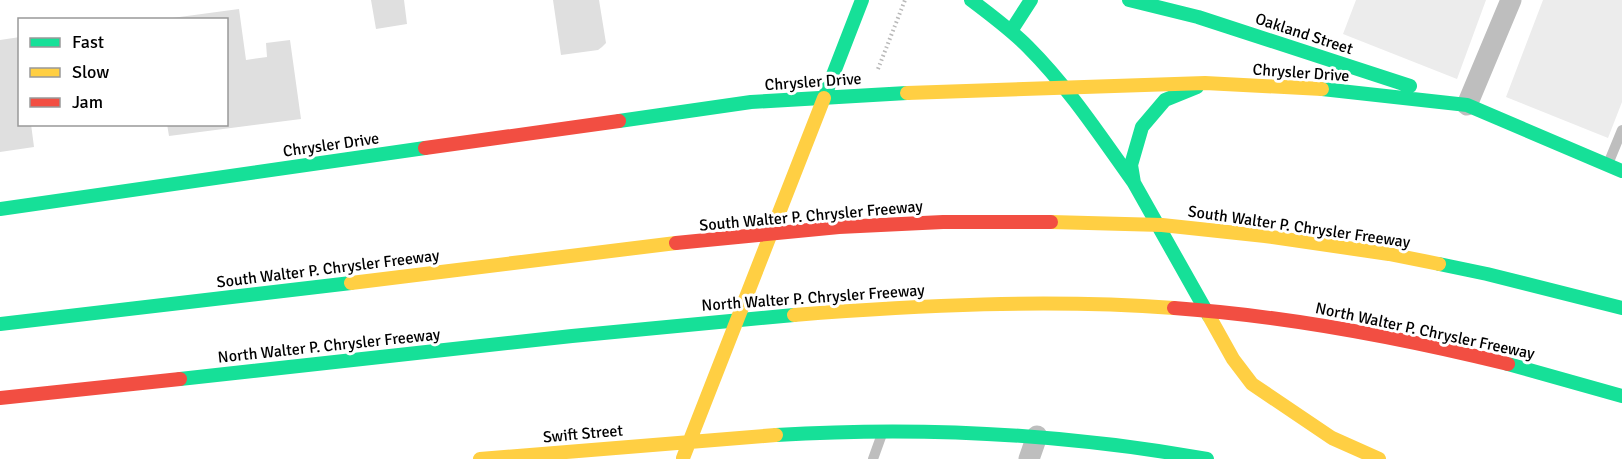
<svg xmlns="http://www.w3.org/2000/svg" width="1622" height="459" font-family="Signika,sans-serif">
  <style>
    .green { fill: #ececec }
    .building { fill: #dfdfdf }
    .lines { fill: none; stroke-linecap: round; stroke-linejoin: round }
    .path { stroke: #b9b9b9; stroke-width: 4; stroke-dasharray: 1.5 3; stroke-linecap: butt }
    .lane { stroke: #bebebe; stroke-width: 10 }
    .street { stroke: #bebebe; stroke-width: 21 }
    .fast { stroke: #16e098; stroke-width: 14 }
    .slow { stroke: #ffcf43; stroke-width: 14 }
    .jam { stroke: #f24e42; stroke-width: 14 }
    .labels { text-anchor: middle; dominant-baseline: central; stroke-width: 6; stroke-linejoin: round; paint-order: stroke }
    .street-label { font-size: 16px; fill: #000; stroke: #fff }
  </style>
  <rect width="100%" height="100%" fill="#fff"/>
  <!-- green -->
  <path class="green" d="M1356 0H1486L1457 79 1343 34Z
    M1543 0H1622V102L1608 138 1506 97Z"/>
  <!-- building -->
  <path class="building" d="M371 0H404L407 24 376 29Z
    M553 0H599L606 43 602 47 598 50 561 55Z
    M239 9 246 60 267 57 266 43 290 40 301 119 169 136 167 124H226V20H172V18Z
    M20 37V124H31L34 147 0 152V40Z"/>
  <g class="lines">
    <!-- path -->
    <path class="path" d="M878 69 905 0"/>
    <!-- lane -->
    <path class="lane" d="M1608 164 1622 130
      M873 459 882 434"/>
    <!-- street -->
    <path class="street" d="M1467 105 1511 0
      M1029 459 1037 436"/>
    <!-- fast -->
    <path class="fast" d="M971 0C991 15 1011 30 1028 47 1069 88 1101 137 1134 183
      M1129 0 1198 17 1410 86
      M1011 31 1031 0
      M1197 87 1165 100 1142 127 1131 165 1134 183 1209 316
      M1322 89 1467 105 1622 171
      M824 98 862 0
      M619 121 751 102 907 93
      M0 209 425 148
      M1439 264 1487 274 1622 308
      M0 324 351 283
      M1508 364 1622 396
      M180 379 572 336 794 315
      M776 435C923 426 1062 433 1207 459"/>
    <!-- slow -->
    <path class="slow" d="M907 93 1205 83 1322 89
      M1051 222 1162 225 1265 236 1389 254 1439 264
      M351 283 676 243
      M794 315C920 305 1048 299 1174 308
      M1209 316 1233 359 1252 384 1332 438 1379 459
      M683 458 824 98
      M480 459 776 435"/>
    <!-- jam -->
    <path class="jam" d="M425 148 619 121
      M676 243 839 227 943 222H1051
      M1174 308C1287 316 1398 337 1508 364
      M0 398 180 379"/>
  </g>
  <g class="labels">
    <!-- street labels -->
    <g class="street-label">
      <text transform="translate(1304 34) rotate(18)">Oakland Street</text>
      <text transform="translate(1301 73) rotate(4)">Chrysler Drive</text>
      <text transform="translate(813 82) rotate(-4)">Chrysler Drive</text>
      <text transform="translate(331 145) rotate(-8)">Chrysler Drive</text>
      <text transform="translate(811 216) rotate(-5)">South Walter P. Chrysler Freeway</text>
      <text transform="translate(1299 227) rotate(8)">South Walter P. Chrysler Freeway</text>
      <text transform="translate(328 269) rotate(-7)">South Walter P. Chrysler Freeway</text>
      <text transform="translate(813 298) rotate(-4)">North Walter P. Chrysler Freeway</text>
      <text transform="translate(1425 331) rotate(12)">North Walter P. Chrysler Freeway</text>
      <text transform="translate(329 346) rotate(-6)">North Walter P. Chrysler Freeway</text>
      <text transform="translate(583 434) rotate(-5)">Swift Street</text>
    </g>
  </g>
  <!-- legend -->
  <rect x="18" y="18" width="210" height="108" fill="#ffffff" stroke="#999999" stroke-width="1.5"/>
  <rect x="30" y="38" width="30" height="9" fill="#16e098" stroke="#999999" stroke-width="1.5"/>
  <text x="72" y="48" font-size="18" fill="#000000">Fast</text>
  <rect x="30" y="68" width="30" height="9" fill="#ffcf43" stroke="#999999" stroke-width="1.5"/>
  <text x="72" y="78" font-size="18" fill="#000000">Slow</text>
  <rect x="30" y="98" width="30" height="9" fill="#f24e42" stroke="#999999" stroke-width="1.5"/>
  <text x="72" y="108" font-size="18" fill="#000000">Jam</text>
</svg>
